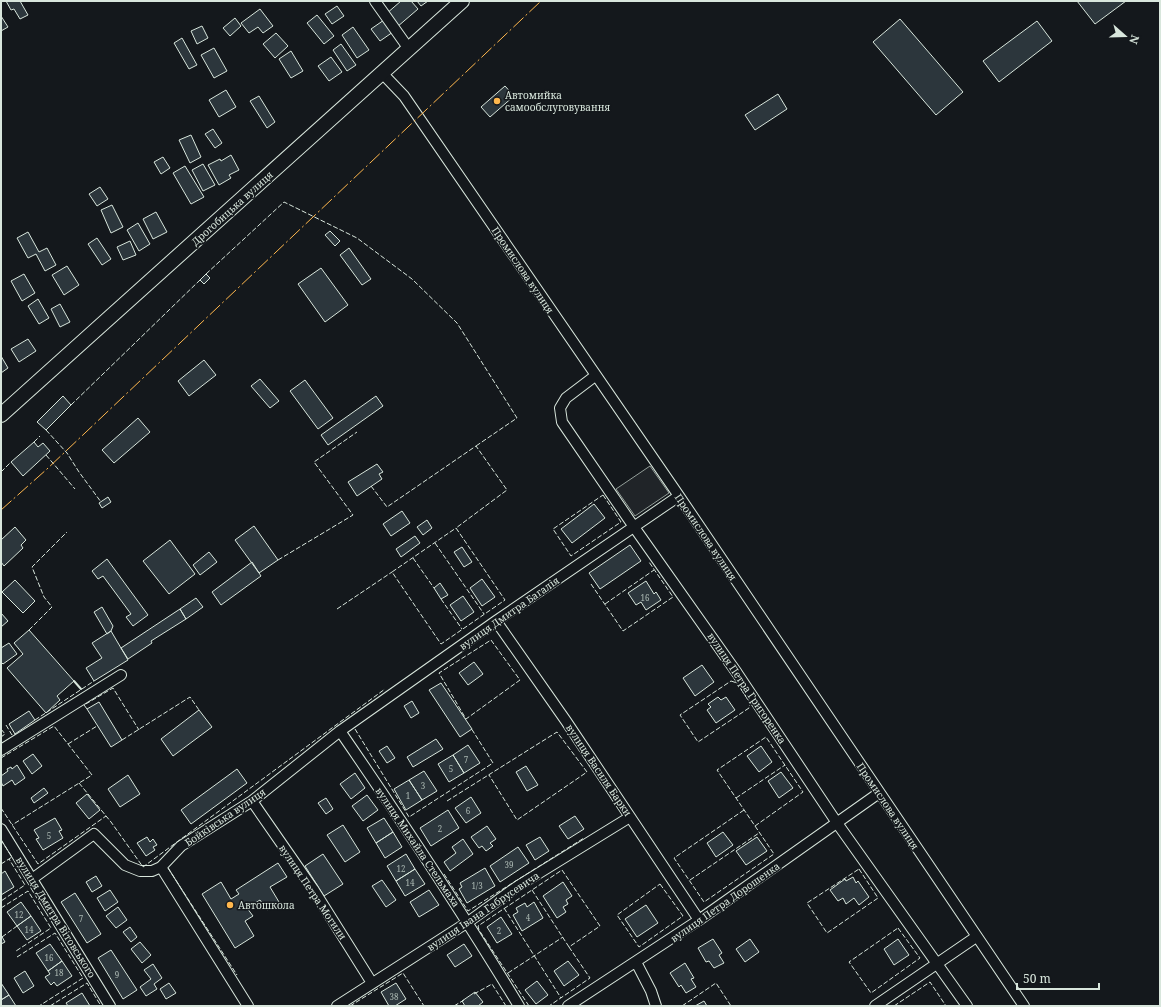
<svg xmlns="http://www.w3.org/2000/svg" width="1161" height="1007" font-family="'Noto Serif',serif">
  <style>
    .green { fill: #202428; stroke: #939e99 }
    .building { fill: #2c363c; stroke: #d8e6dc }
    .lines { fill: none; stroke-linecap: round; stroke-linejoin: round }
    .minor-casing { stroke: #d8e6dc; stroke-width: 12 }
    .secondary-casing { stroke: #d8e6dc; stroke-width: 16 }
    .minor { stroke: #14181c; stroke-width: 10 }
    .secondary { stroke: #14181c; stroke-width: 14 }
    .fence { stroke: #d8e6dc; stroke-width: 1; stroke-dasharray: 5 2; stroke-linecap: butt }
    .wall { stroke: #d8e6dc; stroke-width: 2 }
    .power { stroke: #ffb74d; stroke-width: 1; stroke-dasharray: 14 3 2 3; stroke-linecap: butt }
    .poi-dot { fill: #ffb74d; stroke: #14181c; stroke-width: 1.5 }
    .labels { text-anchor: middle; dominant-baseline: central; stroke-width: 3; stroke-linejoin: round; paint-order: stroke }
    .number-label { font-size: 8px; fill: #adbab4 }
    .poi-label { font-size: 10px; fill: #d8e6dc; stroke: #14181c; text-anchor: start }
    .street-label { font-size: 10px; fill: #d8e6dc; stroke: #14181c }
  </style>
  <rect width="100%" height="100%" fill="#14181c"/>
  <!-- green -->
  <path class="green" d="M650 466 669 493 635 516 616 489Z"/>
  <!-- building -->
  <path class="building" d="M6 1H20L28 15 20 19 14 9 11 10Z
    M401 1H411L418 9 397 27 386 14Z
    M417 1H428L421 6Z
    M1077 1H1126L1095 24Z
    M337 6 344 16 332 24 325 14Z
    M260 9 273 26 263 33 258 27 249 33 241 23Z
    M317 15 334 36 324 44 307 23Z
    M1 16 8 27 1 31Z
    M235 18 241 26 230 36 223 28Z
    M900 19 963 92 936 115 873 42Z
    M384 20 393 32 380 41 371 29Z
    M1037 21 1052 41 999 82 983 61Z
    M202 26 208 38 197 44 191 31Z
    M353 27 369 50 357 58 342 35Z
    M276 33 288 46 275 58 263 44Z
    M182 38 197 65 189 69 174 43Z
    M341 44 356 65 347 71 333 50Z
    M214 48 227 71 214 78 201 55Z
    M291 51 303 71 291 78 279 59Z
    M331 57 342 72 329 81 318 66Z
    M505 86 514 96 490 117 481 107Z
    M226 90 236 107 219 117 209 100Z
    M778 94 787 109 755 130 745 115Z
    M259 96 275 122 267 128 250 101Z
    M213 129 222 143 215 148 205 134Z
    M191 135 201 157 190 163 179 140Z
    M231 155 239 170 229 175 231 178 219 185 208 165 220 159 221 161Z
    M163 157 170 168 161 174 154 162Z
    M203 164 215 185 203 191 192 170Z
    M185 166 204 197 191 204 173 173Z
    M100 187 108 199 97 206 89 194Z
    M112 205 123 227 111 233 101 210Z
    M156 212 167 232 153 239 143 219Z
    M138 223 150 244 139 251 127 230Z
    M330 231 340 241 335 246 325 235Z
    M28 232 39 252 47 248 56 265 45 271 36 254 28 258 17 238Z
    M97 238 111 259 102 265 88 244Z
    M130 241 136 255 123 260 117 247Z
    M349 248 371 279 362 285 340 255Z
    M67 266 79 285 64 295 52 275Z
    M321 268 348 305 325 322 298 284Z
    M24 274 35 293 22 301 11 281Z
    M206 274 210 278 204 284 200 280Z
    M38 299 49 318 39 324 28 306Z
    M60 304 70 322 60 327 51 309Z
    M28 339 36 351 19 362 11 349Z
    M1 356 8 368 1 373Z
    M204 360 216 375 189 396 178 381Z
    M260 379 279 401 270 408 251 386Z
    M305 380 333 418 318 429 290 391Z
    M63 396 71 405 46 430 37 422Z
    M376 396 383 406 328 445 321 435Z
    M138 418 150 432 114 463 102 450Z
    M34 442 38 447 43 443 50 451 23 476 11 462Z
    M377 464 383 472 379 474 382 479 357 496 348 482Z
    M108 497 111 502 102 508 99 503Z
    M594 504 605 518 572 543 561 529Z
    M402 511 410 523 391 536 383 524Z
    M427 520 432 528 423 535 417 527Z
    M254 526 278 560 259 573 235 540Z
    M15 527 26 540 21 545 23 548 4 566 1 562V540Z
    M415 536 420 543 401 557 396 549Z
    M170 540 195 574 169 594 143 561Z
    M630 545 641 561 600 589 589 573Z
    M462 547 472 562 464 567 454 552Z
    M209 552 217 562 200 575 193 565Z
    M107 559 148 615 133 626 126 617 131 614 103 576 98 579 92 571Z
    M252 562 261 576 221 605 212 592Z
    M482 579 495 597 482 606 470 588Z
    M15 580 35 601 23 613 2 592Z
    M646 581 654 594 656 592 661 600 646 610 641 602 636 605 628 593Z
    M440 583 448 595 441 599 434 588Z
    M463 596 474 612 461 621 450 605Z
    M196 598 203 607 186 619 180 609Z
    M102 607 113 626 111 631 107 634 94 612Z
    M180 609 186 619 151 641 152 643 128 659 121 648Z
    M1 613 8 621 1 627Z
    M29 630 74 681 57 696 60 700 46 713 7 668 23 654 14 643Z
    M111 631 128 660 94 681 86 668 102 658 92 643Z
    M9 643 17 654 3 664 1 662V648Z
    M474 662 483 674 468 685 459 673Z
    M702 665 714 682 695 696 683 678Z
    M441 683 472 729 460 737 429 690Z
    M718 697 721 700 726 697 735 710 716 723 707 710 711 707 708 704Z
    M412 701 419 713 411 718 404 706Z
    M99 702 122 740 111 747 87 709Z
    M199 710 212 727 173 756 161 739Z
    M29 711 35 720 15 734 9 724Z
    M436 739 443 749 413 767 407 757Z
    M468 745 480 763 464 773 453 755Z
    M387 746 395 758 387 763 379 751Z
    M761 746 772 762 759 772 747 756Z
    M33 754 42 766 32 774 23 761Z
    M453 755 464 773 449 782 438 764Z
    M17 765 25 778 15 785 12 780 3 786 1 782V776L8 771 7 769 11 767 12 769Z
    M526 766 538 785 527 791 516 772Z
    M237 769 247 783 191 824 181 810Z
    M424 771 437 791 422 800 409 780Z
    M781 772 793 788 779 798 768 781Z
    M355 773 365 788 351 799 340 784Z
    M128 775 140 794 120 807 108 789Z
    M409 780 422 800 406 810 394 789Z
    M44 788 48 793 34 803 31 798Z
    M87 794 100 810 89 819 76 803Z
    M367 795 378 810 363 821 352 806Z
    M471 797 481 813 466 823 455 808Z
    M326 798 333 809 326 814 318 803Z
    M448 810 459 828 431 846 420 828Z
    M575 816 584 829 568 839 559 826Z
    M55 818 62 830 59 831 63 838 43 850 36 839 39 838 34 830Z
    M384 818 393 832 376 843 367 828Z
    M343 825 360 852 345 862 327 835Z
    M487 826 496 839 490 843 493 846 486 851 482 846 479 848 471 837Z
    M393 832 402 847 385 858 376 843Z
    M723 832 733 845 716 857 707 843Z
    M147 837 150 842 153 839 157 845 153 847 155 850 146 856 137 843Z
    M540 837 549 851 535 860 526 845Z
    M757 837 767 851 746 865 736 851Z
    M463 839 473 854 450 871 444 862 456 853 452 847Z
    M518 847 529 863 500 882 490 866Z
    M323 854 343 884 324 896 305 866Z
    M406 854 415 869 396 881 387 866Z
    M278 863 287 877 270 887 279 902 267 910 260 900 247 908 253 916 245 921 254 936 235 948 202 894 221 882 231 899 239 894 236 890Z
    M485 868 495 886 467 903 459 889 462 887 460 883Z
    M415 869 425 884 405 896 396 881Z
    M5 871 14 887 1 895V874Z
    M96 876 102 886 92 892 86 882Z
    M853 877 856 883 858 881 869 897 859 905 854 898 846 904 843 898 838 901 830 890 845 879 846 881Z
    M382 880 396 900 386 907 372 886Z
    M563 882 572 896 566 900 568 904 563 907 566 912 557 918 543 896Z
    M110 890 118 902 105 911 97 898Z
    M429 890 439 905 419 917 410 902Z
    M75 893 101 934 87 943 61 902Z
    M21 902 31 916 17 926 7 912Z
    M534 902 543 918 522 931 513 915 518 912 516 908 525 903 527 907Z
    M646 905 658 923 637 937 625 919Z
    M118 907 127 920 116 928 106 916Z
    M31 916 41 931 27 940 17 926Z
    M501 917 512 934 497 943 487 927Z
    M130 927 137 937 131 942 123 932Z
    M1 935 5 942 1 944Z
    M713 939 722 953 719 955 724 963 714 968 709 961 706 962 698 948Z
    M750 939 759 952 745 962 736 949Z
    M898 939 909 955 894 965 884 949Z
    M140 942 151 955 142 963 131 949Z
    M50 944 62 961 48 971 36 953Z
    M464 944 472 956 455 967 447 955Z
    M111 950 137 990 123 999 98 958Z
    M62 961 72 976 57 986 54 982 51 985 45 977 50 974 48 971Z
    M568 961 579 975 564 986 554 971Z
    M685 963 694 978 691 979 696 987 686 993 681 985 679 987 670 973Z
    M153 964 162 978 154 984 157 989 146 996 140 987 151 979 144 970Z
    M25 971 34 986 23 993 14 978Z
    M537 981 548 995 536 1004 525 990Z
    M1 983 9 995 1 1000Z
    M169 983 176 993 166 999 160 989Z
    M396 983 406 999 395 1006H389L381 992Z
    M475 992 483 1002 478 1006H465L462 1001Z
    M82 993 90 1006H68L66 1003Z
    M9 995 16 1006H1V1000Z
    M704 1001 707 1006H695Z"/>
  <g class="lines">
    <!-- minor casing -->
    <g class="minor-casing">
      <path id="minor" d="M375 1 409 49
        M382 73 404 96 679 496 1024 1006
        M595 376 566 398 560 408 562 422 634 527 737 673 837 823 967 1006
        M496 621 566 721 699 920
        M340 731C402 821 462 912 519 1006
        M1 750 121 675
        M252 801 313 889 372 983
        M1 829 110 1006
        M161 867 248 1006
        M32 879 94 834 125 865 140 871H152L161 867 181 846 252 801 340 731 496 621 679 496
        M636 962 651 991 656 1006
        M337 1006 468 922 518 886 630 817
        M568 1006 699 920 879 793
        M875 1006 976 937"/>
    </g>
    <!-- secondary casing -->
    <g class="secondary-casing">
      <path id="secondary" d="M1 415 462 1"/>
    </g>
    <!-- minor -->
    <use href="#minor" class="minor"/>
    <!-- secondary -->
    <use href="#secondary" class="secondary"/>
    <!-- fence -->
    <path class="fence" d="M206 274 284 202 357 238 412 279 457 323 517 418 476 446
      M71 405 200 280
      M46 430 67 453 79 472 101 502
      M34 442 40 436
      M46 455 75 489
      M1 472 11 462
      M371 486 387 507 476 446 507 490 456 528
      M603 495 621 522 571 556 553 529Z
      M456 528 505 600 441 644 392 572Z
      M435 543 484 614
      M413 558 434 588
      M278 560 353 515 314 462 357 432
      M591 584 623 631 673 597 649 562
      M441 599 462 629
      M605 604 654 570
      M337 609 392 572
      M29 630 52 607 44 597 32 567 67 532
      M491 640 520 680 466 719 439 673Z
      M731 681 737 683 750 703 749 708 698 742 680 715Z
      M87 709 84 705 113 688 139 730
      M35 720 94 681
      M6 725 12 735 15 734
      M1 729 5 734 1 737
      M355 729 409 817 493 763 471 728
      M122 740 190 697 199 710
      M68 744 97 726
      M1 758 54 726 92 775 12 825
      M79 783 111 822 143 867 385 689
      M736 798 785 765
      M447 801 557 732 587 772 517 820 489 775
      M1 808 38 864 106 816
      M744 810 674 858 704 902 774 854C755 826 736 798 717 770L766 737 803 792 755 826
      M1 840 12 857 9 859 25 885 1 901
      M1 864 9 859
      M168 868 237 975
      M859 869 878 898 827 933 807 903Z
      M444 874 468 911 584 838
      M690 880 759 833
      M660 884 683 916 639 947 617 915Z
      M532 890 569 947
      M1 908 28 891 51 928 16 951
      M504 908 561 998
      M898 928 920 958 871 993 849 962Z
      M2 937 17 926
      M17 957 55 933 83 978 39 1006
      M508 973 563 937
      M474 994 492 984 506 1006
      M50 1006 87 983 101 1006
      M350 1006 403 973 424 1006
      M454 1006 464 1000
      M529 1006 479 930 478 926 562 870 600 926 569 947 590 978 549 1006
      M682 1006 716 983 731 1006
      M894 1006 930 982 946 1006"/>
    <!-- wall -->
    <path class="wall" d="M74 681 81 689"/>
    <!-- power -->
    <path class="power" d="M1 510 47 469 541 1"/>
  </g>
  <!-- markers -->
  <g class="poi-dot">
    <circle cx="497" cy="101" r="4"/>
    <circle cx="230" cy="905" r="4"/>
  </g>
  <g class="labels">
    <!-- number labels -->
    <g class="number-label">
      <text x="645" y="597">16</text>
      <text x="466" y="759">7</text>
      <text x="451" y="768">5</text>
      <text x="423" y="785">3</text>
      <text x="408" y="795">1</text>
      <text x="468" y="810">6</text>
      <text x="440" y="828">2</text>
      <text x="49" y="835">5</text>
      <text x="509" y="864">39</text>
      <text x="401" y="868">12</text>
      <text x="410" y="882">14</text>
      <text x="477" y="885">1/3</text>
      <text x="19" y="914">12</text>
      <text x="528" y="917">4</text>
      <text x="81" y="918">7</text>
      <text x="29" y="929">14</text>
      <text x="499" y="930">2</text>
      <text x="49" y="957">16</text>
      <text x="59" y="972">18</text>
      <text x="117" y="974">9</text>
      <text x="394" y="996">38</text>
    </g>
    <!-- poi labels -->
    <g class="poi-label">
      <text x="505" y="95">Автомийка<tspan x="505" dy="12">самообслуговування</tspan></text>
      <text x="238" y="905">Автошкола</text>
    </g>
    <!-- street labels -->
    <g class="street-label">
      <text transform="translate(232 208) rotate(-42)">Дрогобицька вулиця</text>
      <text transform="translate(523 270) rotate(56)">Промислова вулиця</text>
      <text transform="translate(706 537) rotate(56)">Промислова вулиця</text>
      <text transform="translate(509 613) rotate(-35)">вулиця Дмитра Багалія</text>
      <text transform="translate(747 688) rotate(56)">вулиця Петра Григоренка</text>
      <text transform="translate(599 770) rotate(56)">вулиця Василя Барки</text>
      <text transform="translate(888 806) rotate(56)">Промислова вулиця</text>
      <text transform="translate(225 817) rotate(-34)">Бойківська вулиця</text>
      <text transform="translate(418 847) rotate(56)">вулиця Михайла Стельмаха</text>
      <text transform="translate(313 892) rotate(56)">вулиця Петра Могили</text>
      <text transform="translate(725 902) rotate(-35)">вулиця Петра Дорошенка</text>
      <text transform="translate(483 911) rotate(-34)">вулиця Івана Габрусевича</text>
      <text transform="translate(56 917) rotate(58)">вулиця Дмитра Вітовського</text>
    </g>
  </g>
  <!-- border -->
  <rect width="1161" height="1007" fill="none" stroke="#d8e6dc" stroke-width="4"/>
  <!-- north arrow -->
  <g transform="translate(1125 36) rotate(110)" stroke="#14181c" stroke-width="3" paint-order="stroke">
  <path d="M0-3L7 15L0 10L-7 15Z" fill="#d8e6dc"/>
  <text y="-6" font-size="11" font-weight="bold" text-anchor="middle" fill="#d8e6dc">N</text>
  </g>
  <!-- scale -->
  <path d="M1017 983v6h82v-6" fill="none" stroke="#d8e6dc" stroke-width="2"/>
  <text x="1023" y="983" font-size="12" fill="#d8e6dc" stroke="#14181c" stroke-width="3" paint-order="stroke">50 m</text>
</svg>
